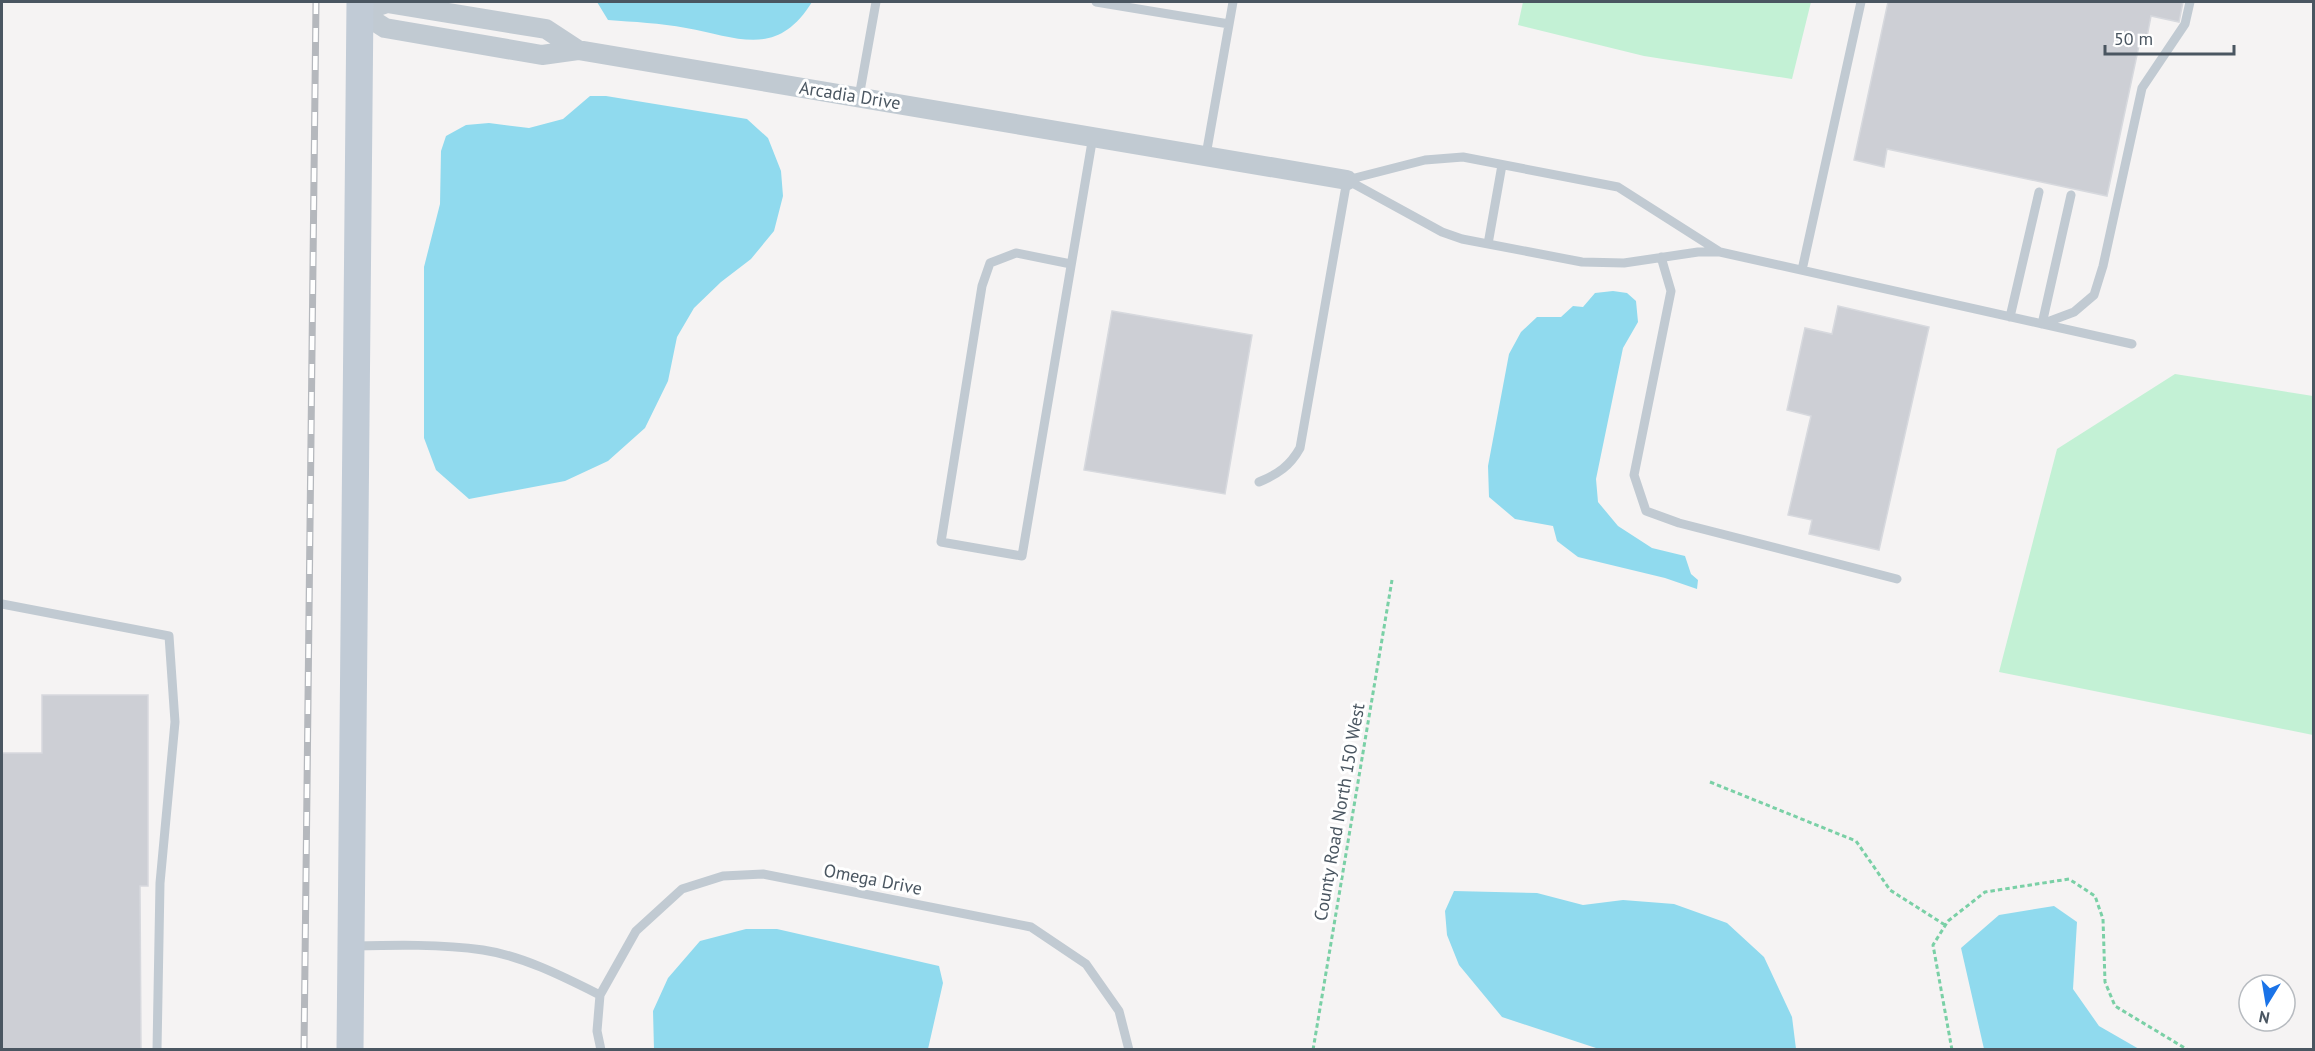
<svg xmlns="http://www.w3.org/2000/svg" width="2315" height="1051" font-family="'PT Sans',sans-serif">
  <style>
    .green { fill: #c3f1d5 }
    .water { fill: #90daee }
    .building { fill: #cdcfd5; stroke: #d7d9de; stroke-width: 1.5 }
    .lines { fill: none; stroke-linecap: round; stroke-linejoin: round }
    .path { stroke: #7ad0a6; stroke-width: 3; stroke-dasharray: 4.5 3; stroke-linecap: butt }
    .service { stroke: #c1cad2; stroke-width: 9 }
    .minor { stroke: #c1cad2; stroke-width: 20 }
    .secondary { stroke: #c1cbd6; stroke-width: 27 }
    .rail-casing { stroke: #b5b8bd; stroke-width: 7 }
    .rail { stroke: #fff; stroke-width: 4.5; stroke-dasharray: 14; stroke-linecap: butt }
    .labels { text-anchor: middle; dominant-baseline: central; stroke-width: 6; stroke-linejoin: round; paint-order: stroke }
    .street-label { font-size: 18px; fill: #4a5661; stroke: #fff }
  </style>
  <rect width="100%" height="100%" fill="#f5f3f3"/>
  <!-- green -->
  <path class="green" d="M1523 2H1811L1792 79 1644 56 1518 25Z
    M2175 374 2313 396V735L1999 672 2057 449Z"/>
  <!-- water -->
  <path class="water" d="M597 2H812C777 58 740 38 686 28 660 23 634 22 608 20Z
    M590 96H606L747 119 768 138 781 171 783 196 774 231 751 259 721 282 694 308 677 337 668 381 645 428 608 461 565 481 469 499 436 470 424 438V267L440 204 441 151 446 136 466 125 489 123 529 128 563 119Z
    M1613 291 1627 293 1636 301 1638 322 1623 348 1596 479 1598 502 1618 526 1652 548 1685 556 1691 574 1698 580 1697 589 1665 578 1578 557 1557 541 1553 526 1515 519 1489 497 1488 466 1509 354 1521 332 1537 317H1561L1573 306 1583 307 1595 293Z
    M1454 891 1537 893 1583 905 1623 900 1674 904 1727 923 1764 957 1792 1017 1796 1049H1599L1502 1017 1459 965 1447 935 1445 911Z
    M2054 906 2077 922 2073 989 2099 1026 2139 1049H1984L1961 948 1999 915Z
    M746 929H777L939 966 943 983 928 1049H654L653 1011 668 978 700 941Z"/>
  <!-- building -->
  <path class="building" d="M1888 2H2183L2179 22 2151 16 2147 37 2141 36 2107 196 1887 149 1884 167 1854 160Z
    M1838 306 1929 327 1879 550 1809 534 1812 520 1788 515 1811 416 1787 410 1805 328 1832 334Z
    M1112 311 1252 335 1225 494 1084 470Z
    M42 695H148V886H140L141 1050H2V753H42Z"/>
  <g class="lines">
    <!-- path -->
    <path class="path" d="M1710 782 1856 841 1890 890 1945 925
      M1313 1050 1392 580
      M1952 1050 1933 945 1948 921 1985 892 2069 879 2095 896 2103 919 2105 982 2115 1006 2188 1050"/>
    <!-- service -->
    <path class="service" d="M1096 2 1229 24
      M859 97 876 2
      M1206 155 1233 2
      M1488 244 1502 165
      M1720 252 1618 187 1463 157 1425 160 1347 180 1442 232 1462 239 1582 262 1624 263 1698 252H1720L2132 344
      M1661 257 1671 291 1634 475 1646 511 1679 523 1897 579
      M1071 264 1016 253 990 263 982 286 941 542 1022 556 1093 136
      M1802 270 1861 2
      M2010 317 2039 192
      M2042 324 2074 312 2094 295 2103 266 2142 88 2185 24 2190 2
      M2042 324 2071 195
      M1259 482C1278 474 1290 466 1300 448L1347 180
      M2 604 169 636 175 722 160 883 157 1050
      M353 946C396 945 440 944 483 950 523 956 564 977 600 995
      M601 1050 597 1031 600 995 636 931 682 889 723 876 763 874 1031 927 1086 964 1119 1011 1129 1050"/>
    <!-- minor -->
    <path class="minor" d="M360 12 387 3 546 29 578 50 1347 180
      M360 12 385 28 542 55 578 50"/>
    <!-- secondary -->
    <path class="secondary" d="M350 1050 360 2"/>
    <!-- rail casing -->
    <g class="rail-casing">
      <path id="rail" d="M304 1050 316 2"/>
    </g>
    <!-- rail -->
    <use href="#rail" class="rail"/>
  </g>
  <g class="labels">
    <!-- street labels -->
    <g class="street-label">
      <text transform="translate(850 95) rotate(9)">Arcadia Drive</text>
      <text transform="translate(1339 812) rotate(-80)">County Road North 150 West</text>
      <text transform="translate(873 879) rotate(11)">Omega Drive</text>
    </g>
  </g>
  <!-- border -->
  <rect width="2315" height="1051" fill="none" stroke="#4a5661" stroke-width="6"/>
  <!-- north arrow -->
  <g transform="translate(2267 1003) rotate(191)"><circle r="28" fill="#ffffff" stroke="#b7bbc0" stroke-width="1.5"/>
  <path d="M0-4.5L10 22L0 15L-10 22Z" fill="#1a73e8"/>
  <text y="-9" font-size="16" font-weight="bold" text-anchor="middle" fill="#4a5661">N</text>
  </g>
  <!-- scale -->
  <path d="M2105 45v9h129v-9" fill="none" stroke="#4a5661" stroke-width="3"/>
  <text x="2114" y="45" font-size="18" fill="#4a5661" stroke="#ffffff" stroke-width="4.5" paint-order="stroke">50 m</text>
</svg>
